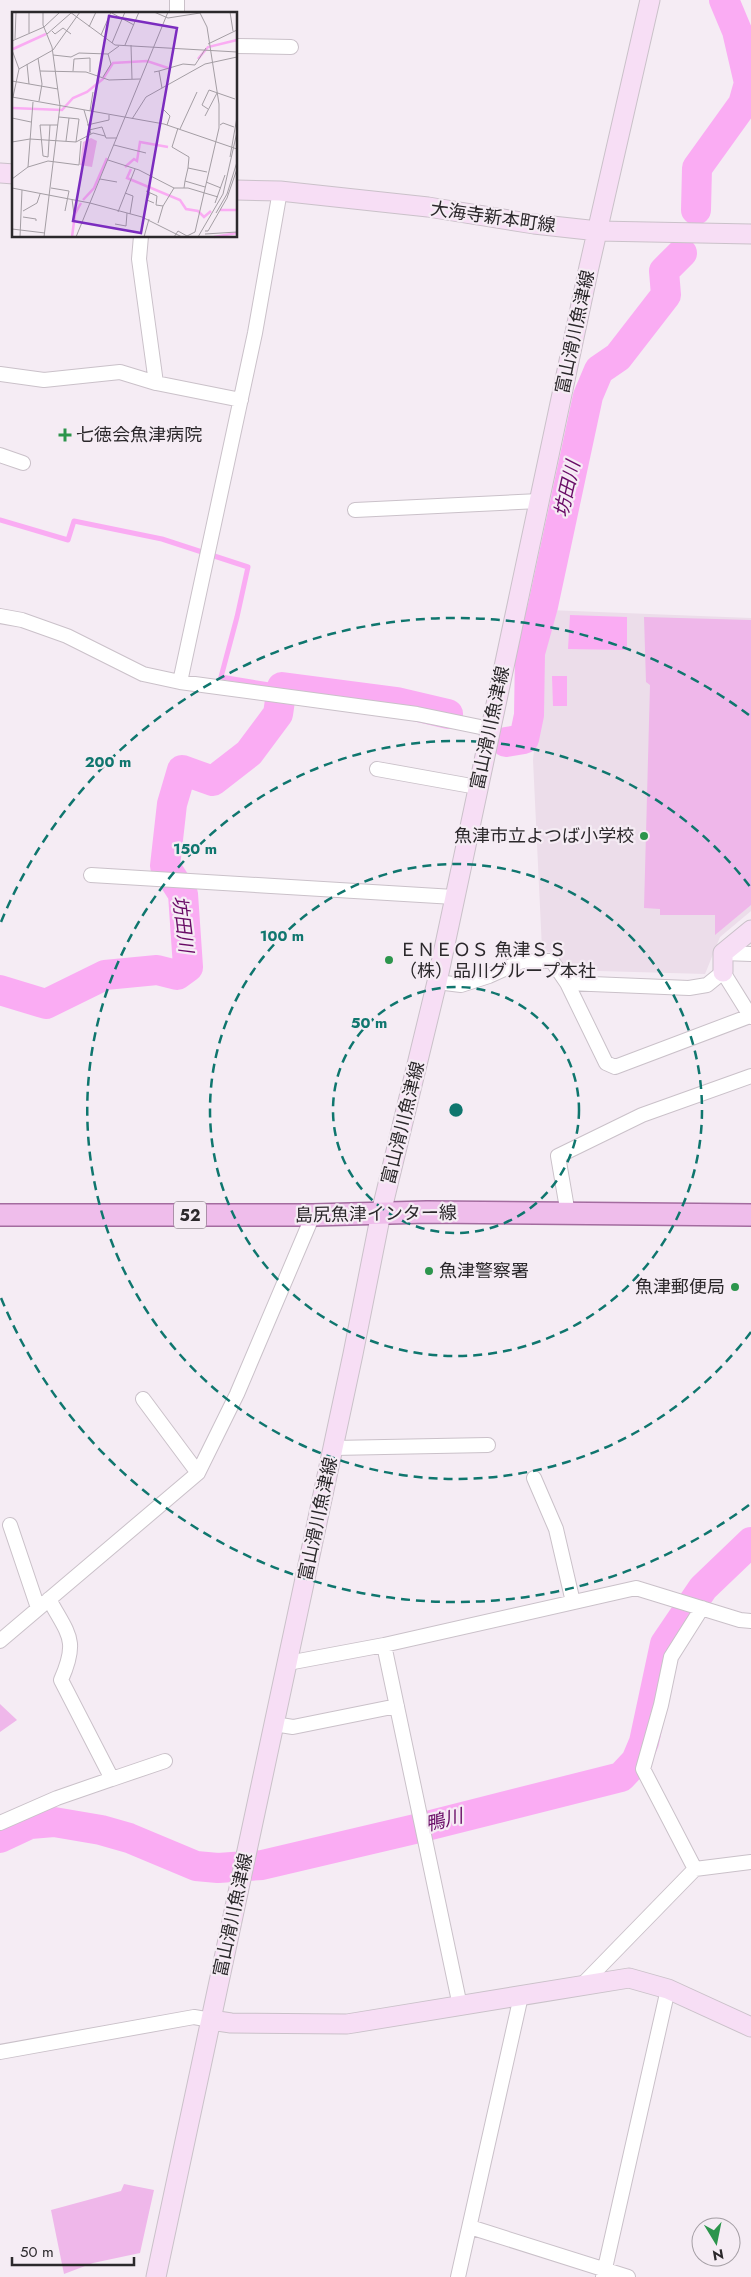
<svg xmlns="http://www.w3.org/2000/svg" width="751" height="2277" font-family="Jost,'Noto Sans JP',sans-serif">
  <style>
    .built { fill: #ecddea }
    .green { fill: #efb7ea }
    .water { fill: #faacf3 }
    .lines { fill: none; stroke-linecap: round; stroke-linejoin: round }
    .stream { stroke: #faacf3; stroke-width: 5 }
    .river { stroke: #faacf3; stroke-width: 30 }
    .street-casing { stroke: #cac1c9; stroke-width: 16 }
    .secondary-casing { stroke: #cac1c9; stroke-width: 21 }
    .primary-casing { stroke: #a36c9f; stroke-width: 24 }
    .street { stroke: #fff; stroke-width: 14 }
    .secondary { stroke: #f7def5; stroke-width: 19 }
    .primary { stroke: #efbdeb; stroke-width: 21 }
    .ring { fill: none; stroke: #0f766e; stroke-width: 2.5; stroke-dasharray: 9 6 }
    .poi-dot { fill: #2c954c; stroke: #f5ecf4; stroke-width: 2 }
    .labels { text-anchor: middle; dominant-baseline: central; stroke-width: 4.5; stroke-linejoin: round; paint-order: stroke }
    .shield { fill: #f5ecf4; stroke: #686367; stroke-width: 1 }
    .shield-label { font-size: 16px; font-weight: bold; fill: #2b282b }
    .street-label { font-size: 18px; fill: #2b282b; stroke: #f5ecf4 }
    .poi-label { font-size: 18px; fill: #2b282b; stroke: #f5ecf4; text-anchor: start }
    .water-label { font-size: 19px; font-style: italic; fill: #690b66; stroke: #f5ecf4 }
    .inset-river { fill: none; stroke: #faacf3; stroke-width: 2.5 }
    .inset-road { fill: none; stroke: #a49ea4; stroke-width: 1 }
    .view { fill: #7b2cbf; fill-opacity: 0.15; stroke: #7b2cbf; stroke-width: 2.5 }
    .inset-edge { fill: none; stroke: #2b282b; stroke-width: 2.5 }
    .centre { fill: #0f766e; stroke: #f5ecf4; stroke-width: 2.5 }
    .ring-label { font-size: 15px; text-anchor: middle; font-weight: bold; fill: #0f766e; stroke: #f5ecf4; stroke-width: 4.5; stroke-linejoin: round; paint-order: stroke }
  </style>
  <rect width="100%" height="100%" fill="#f5ecf4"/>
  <!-- built -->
  <path class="built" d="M548 610 751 618V911L720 937 705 974 564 970 558 956 542 949 533 760Z"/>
  <!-- green -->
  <path class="green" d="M644 617 751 620V905L715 935V915H660V909L644 908 650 685 646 682Z
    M0 1704 17 1720 0 1732Z
    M124 2184 154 2190 140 2253 93 2263 64 2274 51 2210 121 2191Z"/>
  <!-- water -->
  <path class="water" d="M570 615 627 617V650L568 649Z
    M552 676H567V706H553Z"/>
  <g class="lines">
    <!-- stream -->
    <path class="stream" d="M0 520 68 540 74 521 162 539 248 567 237 617 221 677 282 687"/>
    <!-- river -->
    <path class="river" d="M696 210 697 168 743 104 749 83 737 31 724 0
      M506 742 524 739 529 715 530 653 543 606 588 396 599 370 618 357 666 295 664 271 682 253
      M0 990 46 1004 105 975 157 970 177 975 188 967 183 894 165 866 172 804 182 770 213 781 249 753 278 714 282 687 397 702 448 714
      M0 1838 30 1824 54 1822 101 1830 129 1838 196 1866 218 1868 262 1865 415 1829 621 1777 636 1761 644 1742 665 1644 703 1588 751 1542"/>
    <!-- street casing -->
    <g class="street-casing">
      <path id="street" d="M177 14V0
        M236 46 291 47
        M141 236 139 259 156 383 241 400
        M0 374 44 380 120 372 156 383
        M0 455 23 463
        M355 510 539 501
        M0 616 22 620 67 636 143 674 180 682 417 714 490 729
        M180 682 255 333 280 191
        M377 769 477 787
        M91 875 454 897
        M723 953 751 954
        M437 982 461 985 489 976 522 961H552L567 983 606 1063 615 1067 750 1016
        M567 983 689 988 707 985 723 972 751 1017
        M568 1214 558 1156 642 1115 751 1076
        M143 1399 198 1473
        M333 1448 488 1445
        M534 1478 556 1529 573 1602
        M10 1525 38 1608
        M49 1599C68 1635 79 1639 61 1680L112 1779 165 1761
        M0 1641 198 1473 237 1394 313 1215
        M384 1645 460 2006
        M288 1663 384 1645 636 1588 740 1620 751 1621
        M274 1724 293 1727 397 1706
        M0 1823 57 1798 112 1779
        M695 1869 751 1862
        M581 1986 695 1869 643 1769 661 1705 671 1657 702 1608
        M0 2052 194 2017 211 2020
        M470 2227 628 2277
        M458 2277 521 1996
        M603 2277 668 1989"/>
    </g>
    <!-- secondary casing -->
    <g class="secondary-casing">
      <path id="secondary" d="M0 173 14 174
        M236 190 280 191 428 207 534 224 598 231 751 234
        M723 972V953L751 930
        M211 2020 231 2023 347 2024 629 1978 668 1989 751 2027
        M156 2277 353 1354 381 1213 437 982 589 267 650 0"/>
    </g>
    <!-- primary casing -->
    <g class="primary-casing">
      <path id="primary" d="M0 1215H313L427 1212 751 1215"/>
    </g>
    <!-- street -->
    <use href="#street" class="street"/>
    <!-- secondary -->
    <use href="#secondary" class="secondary"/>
    <!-- primary -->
    <use href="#primary" class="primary"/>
  </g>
  <!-- distance rings -->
  <g class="ring">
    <circle cx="456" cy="1110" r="123"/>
    <circle cx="456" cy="1110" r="246"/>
    <path d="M751 1332A369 369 0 1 1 751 888"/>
    <path d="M749 1505A492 492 0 0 1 1 1298M1 922A492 492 0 0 1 749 715"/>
  </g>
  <!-- markers -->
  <g class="poi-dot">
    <path d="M62.5 427.5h5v5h5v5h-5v5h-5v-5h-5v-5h5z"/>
    <circle cx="644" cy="836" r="5"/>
    <circle cx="389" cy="960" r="5"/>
    <circle cx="429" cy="1271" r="5"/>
    <circle cx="735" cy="1287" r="5"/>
  </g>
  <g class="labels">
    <!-- shield labels -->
    <rect class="shield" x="174" y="1201.5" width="32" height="27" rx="4"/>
    <g class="shield-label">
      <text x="190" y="1215">52</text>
    </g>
    <!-- street labels -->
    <g class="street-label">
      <text transform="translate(493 217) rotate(8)">大海寺新本町線</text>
      <text transform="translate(575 332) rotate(-78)">富山滑川魚津線</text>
      <text transform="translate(490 728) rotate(-78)">富山滑川魚津線</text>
      <text transform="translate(403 1123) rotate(-76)">富山滑川魚津線</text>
      <text transform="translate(376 1214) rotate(-1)">島尻魚津インター線</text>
      <text transform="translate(318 1519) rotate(-78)">富山滑川魚津線</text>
      <text transform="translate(233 1915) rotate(-78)">富山滑川魚津線</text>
    </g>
    <!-- poi labels -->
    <g class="poi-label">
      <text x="76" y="435">七徳会魚津病院</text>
      <text x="634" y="836" text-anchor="end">魚津市立よつば小学校</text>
      <text x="399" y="950">ＥＮＥＯＳ 魚津ＳＳ<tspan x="399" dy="21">（株）品川グループ本社</tspan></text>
      <text x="439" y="1271">魚津警察署</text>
      <text x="725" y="1287" text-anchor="end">魚津郵便局</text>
    </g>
    <!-- water labels -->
    <g class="water-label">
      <text transform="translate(567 489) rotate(-77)">坊田川</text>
      <text transform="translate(183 924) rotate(83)">坊田川</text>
      <text transform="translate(444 1820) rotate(-14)">鴨川</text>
    </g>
  </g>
  <!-- overview -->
  <g transform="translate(12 12)">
    <rect width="225" height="225" fill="#f5ecf4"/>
    <path d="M79 126 85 129 80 155 68 153 71 130Z" fill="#efb7ea"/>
    <path class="inset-river" d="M1 37 34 22M186 47 196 35 225 28M0 96 50 98 61 86 75 80 91 67 101 51 135 49 156 56M113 155 122 147 125 149 128 130 156 135M119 157 115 166 168 188 174 197 186 199 192 205 199 199M71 188 82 176 95 146M208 198H225M60 225 63 202 69 191M202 225 225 221"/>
    <path class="inset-road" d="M17 0V21M31 0V13L40 35 48 94 32 225M58 0 103 33 225 40M98 0 122 13M142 0 156 6 188 1 195 15 207 92V116L183 220 175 224 166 219 162 225M218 0 221 19M77 15 84 0M40 19 43 22 51 16 59 22M35 22 59 1M89 23 99 0M3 27 4 0M0 29 32 15 48 0M100 31 113 0M196 32 225 18M113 33 127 0M119 33 120 67M0 38 7 57 1 85M41 43 59 45 67 41 96 42M26 46 30 72 27 89M15 52 17 72M7 57 41 38 68 0M28 59 74 60 97 68 128 67M61 59 62 47 78 46V60M147 59 171 52 183 53 194 36M142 60 147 59 150 76M91 65 99 52 96 42 107 34M0 69 46 77M0 85 152 112 225 137M151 97 158 104 155 113M196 97 190 93 197 78 223 87M72 98 79 122M78 99 81 80M193 104 205 81M47 105 67 107 64 130M0 106 19 110M120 107 134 85 159 71 193 52 225 45M38 113 36 145 31 144 28 113H46M75 113 97 108V103M208 113 211 111 222 115M166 116 160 135 177 145 176 156M168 117 185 80M77 118 90 115 94 126H105M54 129 57 106M0 130 18 127 64 130 81 121 93 124M102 133 134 141M218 145 225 105M96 148 127 158 162 176H176L206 185M16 155 36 149 67 153 69 129M0 167 16 155 21 90M88 167 105 170M173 169 176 156 195 160M194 170 209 176M0 176 78 191 130 205 170 225M39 176 57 179 53 199M172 176 173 169 193 175M134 179 145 184 144 193 151 194M113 181 121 184 118 202M138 181 135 188 142 191M60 187 62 202M203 191 213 163M11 199 25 191 28 182M106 200 123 157M204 201 215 182 225 150M11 205 24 207V209M146 211 151 194 162 176M103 212 114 214 115 201M0 217 33 221M193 219H196L215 186 225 157M193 222 225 220M8 225 10 178M64 225 156 0M132 225 137 207M186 225 211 182 225 120"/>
    <path class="view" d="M97 4 165 16 129 221 61 209Z"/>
    <rect width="225" height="225" class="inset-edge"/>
  </g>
  <circle cx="456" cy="1110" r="8" class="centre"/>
  <g class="ring-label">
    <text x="108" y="767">200 m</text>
    <text x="195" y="854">150 m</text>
    <text x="282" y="941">100 m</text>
    <text x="369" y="1028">50 m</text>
  </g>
  <!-- north arrow -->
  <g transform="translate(716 2242) rotate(170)"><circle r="24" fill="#f5ecf4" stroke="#a49ea4"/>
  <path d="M0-4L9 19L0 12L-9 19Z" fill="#2c954c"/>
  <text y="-8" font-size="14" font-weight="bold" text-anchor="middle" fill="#2b282b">N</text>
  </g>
  <!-- scale -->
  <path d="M12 2257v8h122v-8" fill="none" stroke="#2b282b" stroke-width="2.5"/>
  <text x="20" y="2257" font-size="15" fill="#2b282b" stroke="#f5ecf4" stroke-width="4" paint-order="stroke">50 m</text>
</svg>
